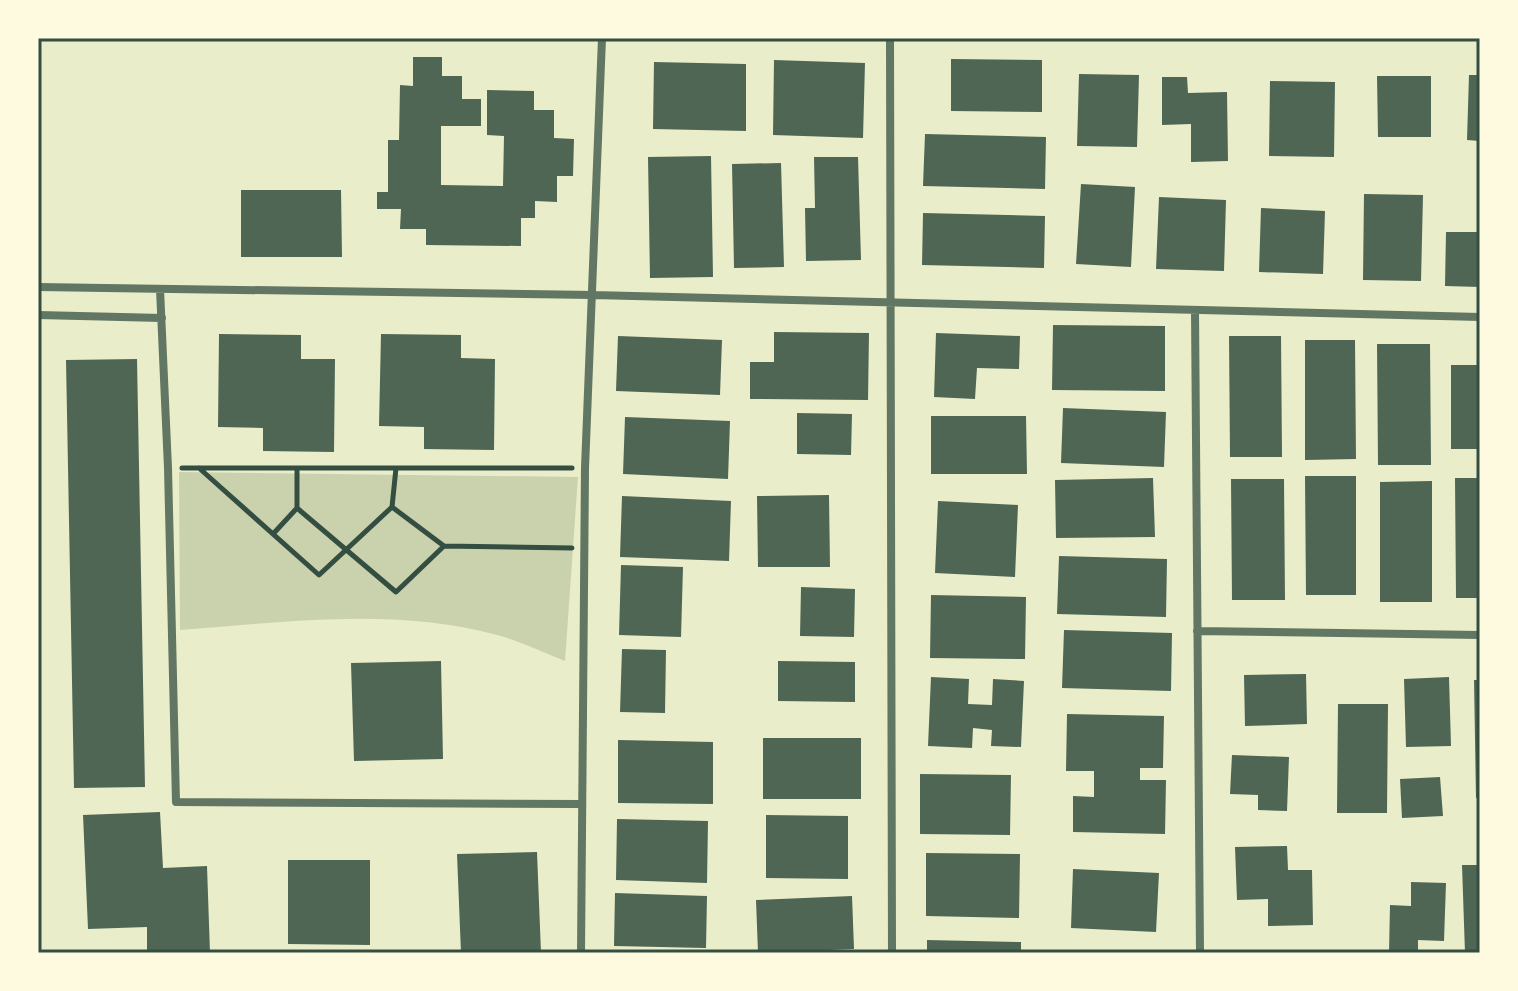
<svg xmlns="http://www.w3.org/2000/svg" width="1518" height="991" font-family="Cabin,sans-serif">
  <style>
    .green { fill: #cad2ad }
    .building { fill: #4f6655 }
    .lines { fill: none; stroke-linecap: round; stroke-linejoin: round }
    .path { stroke: #344e41; stroke-width: 5 }
    .minor { stroke: #617663; stroke-width: 8 }
    .neatline { fill: none; stroke: #344e41; stroke-width: 3 }
  </style>
  <rect width="100%" height="100%" fill="#e9edc9"/>
  <!-- green -->
  <path class="green" d="M179 472 578 477 565 661C543 652 520 641 497 635 394 607 285 622 180 630Z"/>
  <!-- building -->
  <path class="building" d="M413 57H442V76H462V99H481V126H441V185L503 186 504 136 487 135V90L534 91V110H554V138L574 139 573 176H557V202L535 201V218H521V246L426 245V229H400L401 209H377V192H388V140H399L400 85 413 86Z
    M951 59 1042 60V112L951 111Z
    M774 60 865 63 863 138 773 135Z
    M654 62 746 64V131L653 129Z
    M1079 74 1139 75 1137 147 1077 146Z
    M1469 75H1480V141L1467 140Z
    M1377 76H1431V137H1378Z
    M1162 77H1187L1188 93 1227 92 1228 161 1191 162V124L1162 125Z
    M1270 81 1335 82 1334 157 1269 156Z
    M925 134 1046 137 1045 189 923 186Z
    M711 156 713 277 650 278 648 157Z
    M814 157H858L861 260 806 261 805 208H815Z
    M781 163 784 267 734 268 732 164Z
    M1081 184 1135 187 1131 267 1076 264Z
    M241 190H341L342 257H241Z
    M1364 194 1423 195 1421 281 1363 280Z
    M1159 197 1226 200 1224 271 1156 269Z
    M1261 208 1325 211 1323 274 1259 272Z
    M923 213 1045 216 1044 268 922 265Z
    M1446 232H1480V287L1445 286Z
    M1053 325 1165 326V391L1052 390Z
    M774 332 869 333 868 400 750 399V362H774Z
    M936 333 1020 336 1019 369 977 368 975 399 934 397Z
    M219 334 301 335V359H335L334 452 263 451V428L218 427Z
    M381 334 461 335V358L495 359 494 450 424 449V427L379 426Z
    M618 336 722 340 720 395 616 391Z
    M1229 336H1281L1282 457H1230Z
    M1305 340H1355L1356 459 1305 460Z
    M1377 344H1430L1431 465H1378Z
    M137 359 145 787 74 788 66 360Z
    M1451 365H1480V449H1451Z
    M1063 408 1166 412 1164 467 1061 463Z
    M797 413 852 414 851 455 797 454Z
    M931 416H1026L1027 474H931Z
    M625 417 730 421 728 479 623 474Z
    M1305 476H1356V595H1306Z
    M1153 478 1155 537 1056 538 1055 480Z
    M1455 478H1480V598H1456Z
    M1231 479H1284L1285 600H1232Z
    M1432 481V602H1380V482Z
    M829 495 830 567H758L757 496Z
    M622 496 731 501 729 561 620 557Z
    M938 501 1018 505 1015 577 935 573Z
    M1059 556 1167 559 1166 617 1057 614Z
    M621 565 683 567 681 637 619 635Z
    M801 587 855 589 854 637 800 636Z
    M931 595 1026 597 1025 659 930 658Z
    M1064 630 1172 633 1171 691 1062 688Z
    M622 649 666 650 665 713 620 712Z
    M441 661 443 759 354 761 351 663Z
    M778 661 855 662V702L778 701Z
    M1306 674 1307 724 1245 726 1244 675Z
    M931 677 969 679 968 704 992 705 993 679 1024 681 1021 747 991 746 992 730 973 728 972 748 928 746Z
    M1449 677 1451 746 1406 747 1404 679Z
    M1474 680H1480V798H1476Z
    M1338 704H1388L1387 813H1337Z
    M1067 714 1164 716 1163 768H1140V780H1166L1165 834 1073 832V796L1094 797V771H1066Z
    M763 738H861V799H763Z
    M618 740 713 742V804L618 803Z
    M1232 755 1289 757 1287 811 1258 810V795L1230 794Z
    M920 774 1011 775 1010 835 920 834Z
    M1440 777 1443 816 1402 818 1400 779Z
    M160 812 163 868 207 866 210 953H147V927L88 929 83 815Z
    M766 815 848 816V879L766 878Z
    M617 819 708 821 707 883 616 880Z
    M1287 846 1288 870H1312L1313 925 1268 926V899L1237 900 1235 847Z
    M537 852 541 953H461L457 854Z
    M926 853 1020 854 1019 918 926 916Z
    M288 860H370V945L288 944Z
    M1462 865H1480V953H1465Z
    M1073 869 1159 873 1156 932 1071 928Z
    M1411 882 1446 883 1444 941 1418 940V953H1389L1390 905 1411 906Z
    M615 893 707 896 706 948 614 946Z
    M852 896 854 949 758 953 756 900Z
    M927 940 1021 942V953H927Z"/>
  <g class="lines">
    <!-- path -->
    <path class="path" d="M182 468H572
      M199 468 319 575 392 507 444 546
      M297 468V508L396 592 444 546 572 548
      M392 507 396 468
      M273 534 297 508"/>
    <!-- minor -->
    <path class="minor" d="M890 38 892 953
      M38 287 593 295 1480 317
      M160 289 168 468 176 802 582 804
      M1195 310 1200 953
      M38 315 162 318
      M1197 631 1480 635
      M581 953 585 468 602 38"/>
  </g>
  <!-- border -->
  <rect width="1518" height="991" fill="none" stroke="#fefae0" stroke-width="80"/>
  <rect x="40" y="40" width="1438" height="911" class="neatline"/>
</svg>
